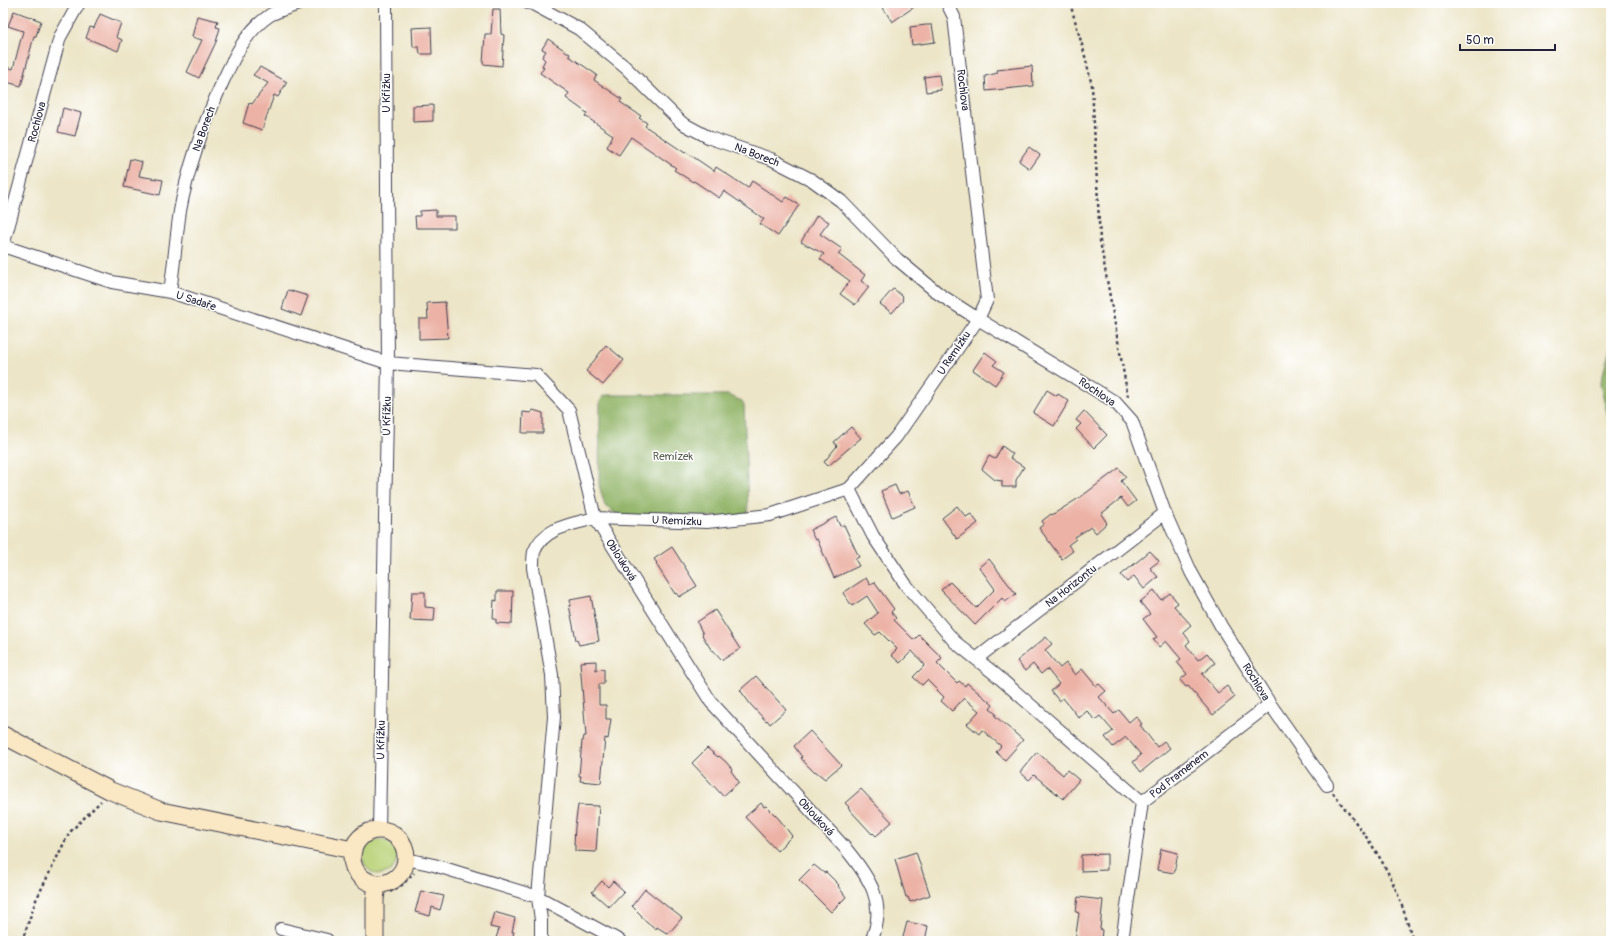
<svg xmlns="http://www.w3.org/2000/svg" width="1614" height="944" font-family="Pangolin,sans-serif">
  <style>
    .green { fill: #b9d277; stroke: #6e7a59 }
    .forest { fill: #92b468; stroke: #5a6b52 }
    .building { fill: #ecb2a6 }
    .lines { fill: none; stroke-linecap: round; stroke-linejoin: round }
    .street-casing { stroke: #403f50; stroke-width: 14 }
    .secondary-casing { stroke: #403f50; stroke-width: 19 }
    .path { stroke: #403f50; stroke-width: 2.5; stroke-dasharray: 3 3; stroke-linecap: butt }
    .street { stroke: #fff; stroke-width: 12 }
    .secondary { stroke: #fae7c3; stroke-width: 17 }
    .labels { text-anchor: middle; dominant-baseline: central; stroke-width: 3; stroke-linejoin: round; paint-order: stroke }
    .street-label { font-size: 11px; fill: #22223b; stroke: #fff }
    .park-label { font-size: 11px; fill: #576050; stroke: #fff }
  </style>
  <rect width="100%" height="100%" fill="#fff"/>
  <filter id="ink" filterUnits="userSpaceOnUse"><feTurbulence type="fractalNoise" baseFrequency=".025" numOctaves="2"/><feDisplacementMap in="SourceGraphic" scale="8" xChannelSelector="R" yChannelSelector="G"/><feConvolveMatrix kernelMatrix="1 2 1 2 8 2 1 2 1" color-interpolation-filters="sRGB"/></filter>
  <filter id="wash" filterUnits="userSpaceOnUse"><feTurbulence type="fractalNoise" baseFrequency=".012" numOctaves="4" result="noise"/><feDisplacementMap in="SourceGraphic" scale="16" xChannelSelector="R" yChannelSelector="G"/><feGaussianBlur stdDeviation="0.9" result="paint"/><feColorMatrix in="noise" values="0 0 0 0 0 0 0 0 0 0 0 0 0 0 0 0 0 1.4 0 .05"/><feComposite in="paint" operator="in"/></filter>
  <g filter="url(#wash)">
    <rect width="100%" height="100%" fill="#ece5c7"/>
    <!-- green -->
    <path class="green" d="M363 857a17 17 0 1 1 34 0a17 17 0 1 1-34 0Z"/>
    <!-- forest -->
    <path class="forest" d="M1611 345V429L1600 385Z
      M608 395H728L742 401 744 405 748 511 744 517 619 516 605 506 599 485 600 402 603 396Z"/>
    <g id="blocks">
      <!-- building -->
      <path class="building" d="M880 3H920L892 22Z
        M493 9H500L501 34 504 35 502 66 483 64 485 34H491Z
        M14 11 41 21 36 36H34L21 86 3 81V66L13 69 23 31 8 26Z
        M100 14 121 23 116 37 122 40 118 51 86 38 90 27 94 28Z
        M197 16 218 21 216 27 220 28 216 42 199 78 187 72 202 40 192 37Z
        M926 25H932L935 42 912 45 910 27Z
        M431 27 432 54H420L419 47H413L412 28Z
        M548 39 570 54 569 56 597 75 594 80 622 99 620 102 641 116 639 118 647 123 645 126 685 153 686 152 714 171 716 167 748 188 752 181 783 202 787 197 799 205 778 236 760 224 764 219 724 191 719 198 694 181 693 182 674 170 676 168 631 137 619 155 607 147 613 135 585 116 587 113 566 98 569 93 540 73 544 68 542 66 545 60 542 57 546 51 542 49Z
        M1032 66 1033 86 986 91 985 76 998 73 997 70Z
        M260 67 287 82 278 97 274 95 262 130 243 123 249 103 252 104 268 83 253 75Z
        M939 75 941 90 926 92 924 77Z
        M433 105V121L413 122V106Z
        M63 108 81 113 75 136 58 132Z
        M1029 147 1040 155 1030 169 1019 161Z
        M130 159 142 162 139 176 163 180 160 195 124 187Z
        M436 210V216H455V228H416L415 216H420V211Z
        M817 215 829 222 820 234 842 249 838 254 865 275 861 281 869 287 855 305 840 294 850 281 820 259 824 254 801 242Z
        M894 289 903 297 902 299 903 300 892 313 880 304 892 290Z
        M288 290 308 296 301 316 282 309Z
        M445 302 448 338 419 339V319H428L427 303Z
        M606 345 624 360 603 385 586 371Z
        M985 352 997 361 993 365 1004 372 995 385 973 370Z
        M1047 390 1057 396 1058 394 1069 401 1054 426 1033 413Z
        M533 410 543 413V433H522L523 412 531 413Z
        M1084 411 1107 435 1094 448 1076 429 1081 424 1076 420Z
        M851 427 861 438 828 466 824 462 837 446 834 442Z
        M1002 446 1013 454 1010 458 1024 467 1016 480V487H1002V481L995 480 982 469 989 456 995 459Z
        M1119 468 1126 477 1121 481 1136 501 1128 507 1121 498 1101 514 1107 523 1096 533 1091 527 1075 537 1076 539 1068 545 1073 551 1062 559 1039 528 1044 524 1042 521 1051 514 1052 515 1082 496Z
        M895 485 899 494 908 491 915 507 892 517 881 491Z
        M957 506 966 517 971 514 978 523 957 539 942 518Z
        M836 517 840 526 844 525 859 557 855 559 859 566 834 578 817 539 815 540 810 530Z
        M672 547 697 586 679 597 676 593 675 594 656 564 657 563 654 559Z
        M1150 551 1159 561 1150 568 1158 577 1144 589 1134 576 1127 582 1121 575Z
        M989 559 1016 594 1005 602 1002 598 975 625 941 590 950 582 976 608 995 589 979 567Z
        M866 578 870 585 874 582 894 609 891 612 896 618 894 620 914 640 919 635 942 658 937 663 957 683 959 681 965 686 967 683 993 705 990 709 996 714 995 716 1023 740 1005 760 996 752 1001 746 982 730 979 734 967 724 979 711 964 698 952 711 941 701 944 697 927 680 922 685 913 677 925 665 912 651 900 663 891 655 897 649 880 632 875 635 865 624 878 613 867 596 852 606 843 593Z
        M1154 590 1161 600 1170 593 1178 603 1174 606 1191 625 1183 632 1190 641 1186 645 1198 660 1207 653 1215 663 1202 674 1218 693 1227 686 1235 697 1213 715 1188 686 1186 687 1180 680 1187 674 1177 662 1181 659 1166 641 1159 647 1153 639 1157 637 1143 619 1150 614 1140 602Z
        M497 591H513L512 624 496 623V619H493L494 600 497 601Z
        M412 592H425V607L435 608 434 621 410 620Z
        M591 596 599 641 579 645 577 640H576L569 605H571L570 600Z
        M715 610 740 649 722 660 713 650 712 651 702 635 703 634 697 622Z
        M1046 637 1052 644 1045 650 1060 668 1066 663 1075 675 1082 669 1096 686 1099 684 1106 691 1099 697 1114 714 1119 710 1129 722 1136 716 1142 724 1140 725 1157 747 1164 741 1170 748 1141 772 1133 762 1141 755 1126 737 1113 747 1105 737 1113 731 1100 716 1095 720 1087 711 1079 718 1063 698 1059 701 1051 691 1059 684 1047 669 1041 674 1033 664 1025 671 1017 661Z
        M596 661V670L604 669V684H599V705H606V719H611L608 739 605 738 601 783 580 781 581 776H579L582 741H583L584 736H586L580 662Z
        M756 676 786 710 770 724 767 720 766 721 751 705 740 690Z
        M810 731 841 765 825 779 815 771 814 772 807 765 801 758 802 757 794 746Z
        M707 748 718 757 719 756 726 762 732 769 731 771 739 782 723 796 692 763Z
        M1037 752 1063 775 1067 770 1079 780 1063 799 1034 775 1029 780 1020 772Z
        M861 789 892 822 876 836 873 833 872 834 848 808 849 807 845 803Z
        M761 803 764 807 766 806 779 819 792 836 777 851 745 817Z
        M578 805 599 806 596 852 575 851V845H574L575 827Z
        M1161 849 1178 853 1174 873 1157 870Z
        M916 852 930 895 910 902 908 897H906L900 877 895 859Z
        M1107 854V870L1081 871V855Z
        M814 865 824 873 826 872 839 885 838 886 846 897 831 912 799 880Z
        M602 881 608 887 613 881 624 891 609 907 592 892Z
        M645 889 682 918 668 934 657 927 656 929 641 917 642 916 632 906Z
        M421 891 444 896 440 910 432 907 430 916 415 912Z
        M1078 897 1103 900 1100 929 1102 930 1101 941H1075L1079 913 1076 912Z
        M494 912 515 918 512 932H514L511 941H495L499 929 490 927Z
        M907 922 928 926 925 941 918 939V941H902Z"/>
    </g>
  </g>
  <g filter="url(#ink)">
    <use href="#blocks" fill-opacity="0" stroke="#403f50" stroke-width="1"/>
    <g class="lines">
      <!-- street casing -->
      <g class="street-casing">
        <path id="street" d="M947 3 954 17 987 300 978 319 1115 402 1132 421 1165 513 1191 572 1221 626 1270 704 1327 785
          M3 246 112 282 170 292 388 363 536 375 569 410 595 518 707 522 770 515 849 489 896 437 978 319 939 294 897 259 841 201 812 180 771 159 710 138 682 123 625 67 579 29 533 4 528 3
          M3 246 60 37 79 3
          M170 292C174 265 176 238 180 211 188 166 204 123 223 81 234 57 246 31 270 15 279 10 291 7 301 3
          M849 489 873 536 906 585 955 642 995 674 1142 802
          M976 659 1165 513
          M379 830 388 363 386 3
          M406 859 434 865 538 897 620 941
          M281 929 327 940
          M541 941V920L538 897 554 717 552 675 533 568C533 563 533 556 534 552 543 527 574 524 595 518L711 702 846 849C869 877 888 904 871 941
          M1122 941 1142 802 1270 704"/>
      </g>
      <!-- secondary casing -->
      <g class="secondary-casing">
        <path id="secondary" d="M3 735 111 791 161 811 353 850
          M352 857a27 27 0 1 1 54 0a27 27 0 1 1-54 0Z
          M375 941V900L377 884"/>
      </g>
      <!-- path -->
      <path class="path" d="M1070 3 1084 52 1092 86 1100 241 1128 397
        M1333 793C1352 818 1372 842 1386 869 1398 891 1406 917 1413 941
        M390 892 402 885 414 873
        M22 941 36 900 69 833 101 801"/>
      <!-- street -->
      <use href="#street" class="street"/>
      <!-- secondary -->
      <use href="#secondary" class="secondary"/>
    </g>
  </g>
  <g class="labels">
    <!-- street labels -->
    <g class="street-label">
      <text transform="translate(963 90) rotate(83)">Rochlova</text>
      <text transform="translate(386 93) rotate(-90)">U Křížku</text>
      <text transform="translate(37 122) rotate(-75)">Rochlova</text>
      <text transform="translate(204 129) rotate(-70)">Na Borech</text>
      <text transform="translate(757 155) rotate(21)">Na Borech</text>
      <text transform="translate(196 301) rotate(18)">U Sadaře</text>
      <text transform="translate(954 353) rotate(-56)">U Remízku</text>
      <text transform="translate(1097 392) rotate(34)">Rochlova</text>
      <text transform="translate(387 416) rotate(-89)">U Křížku</text>
      <text transform="translate(677 521) rotate(2)">U Remízku</text>
      <text transform="translate(621 560) rotate(58)">Oblouková</text>
      <text transform="translate(1071 586) rotate(-38)">Na Horizontu</text>
      <text transform="translate(1256 682) rotate(58)">Rochlova</text>
      <text transform="translate(381 740) rotate(-89)">U Křížku</text>
      <text transform="translate(1179 774) rotate(-38)">Pod Pramenem</text>
      <text transform="translate(816 817) rotate(47)">Oblouková</text>
    </g>
    <!-- park labels -->
    <g class="park-label">
      <text x="673" y="456">Remízek</text>
    </g>
  </g>
  <!-- margin -->
  <rect width="1614" height="944" fill="none" stroke="#fff" stroke-width="16"/>
  <!-- scale -->
  <path d="M1460 44v6h95v-6" fill="none" stroke="#22223b" stroke-width="2"/>
  <text x="1466" y="44" font-size="12" fill="#22223b" stroke="#ffffff" stroke-width="3" paint-order="stroke">50 m</text>
</svg>
